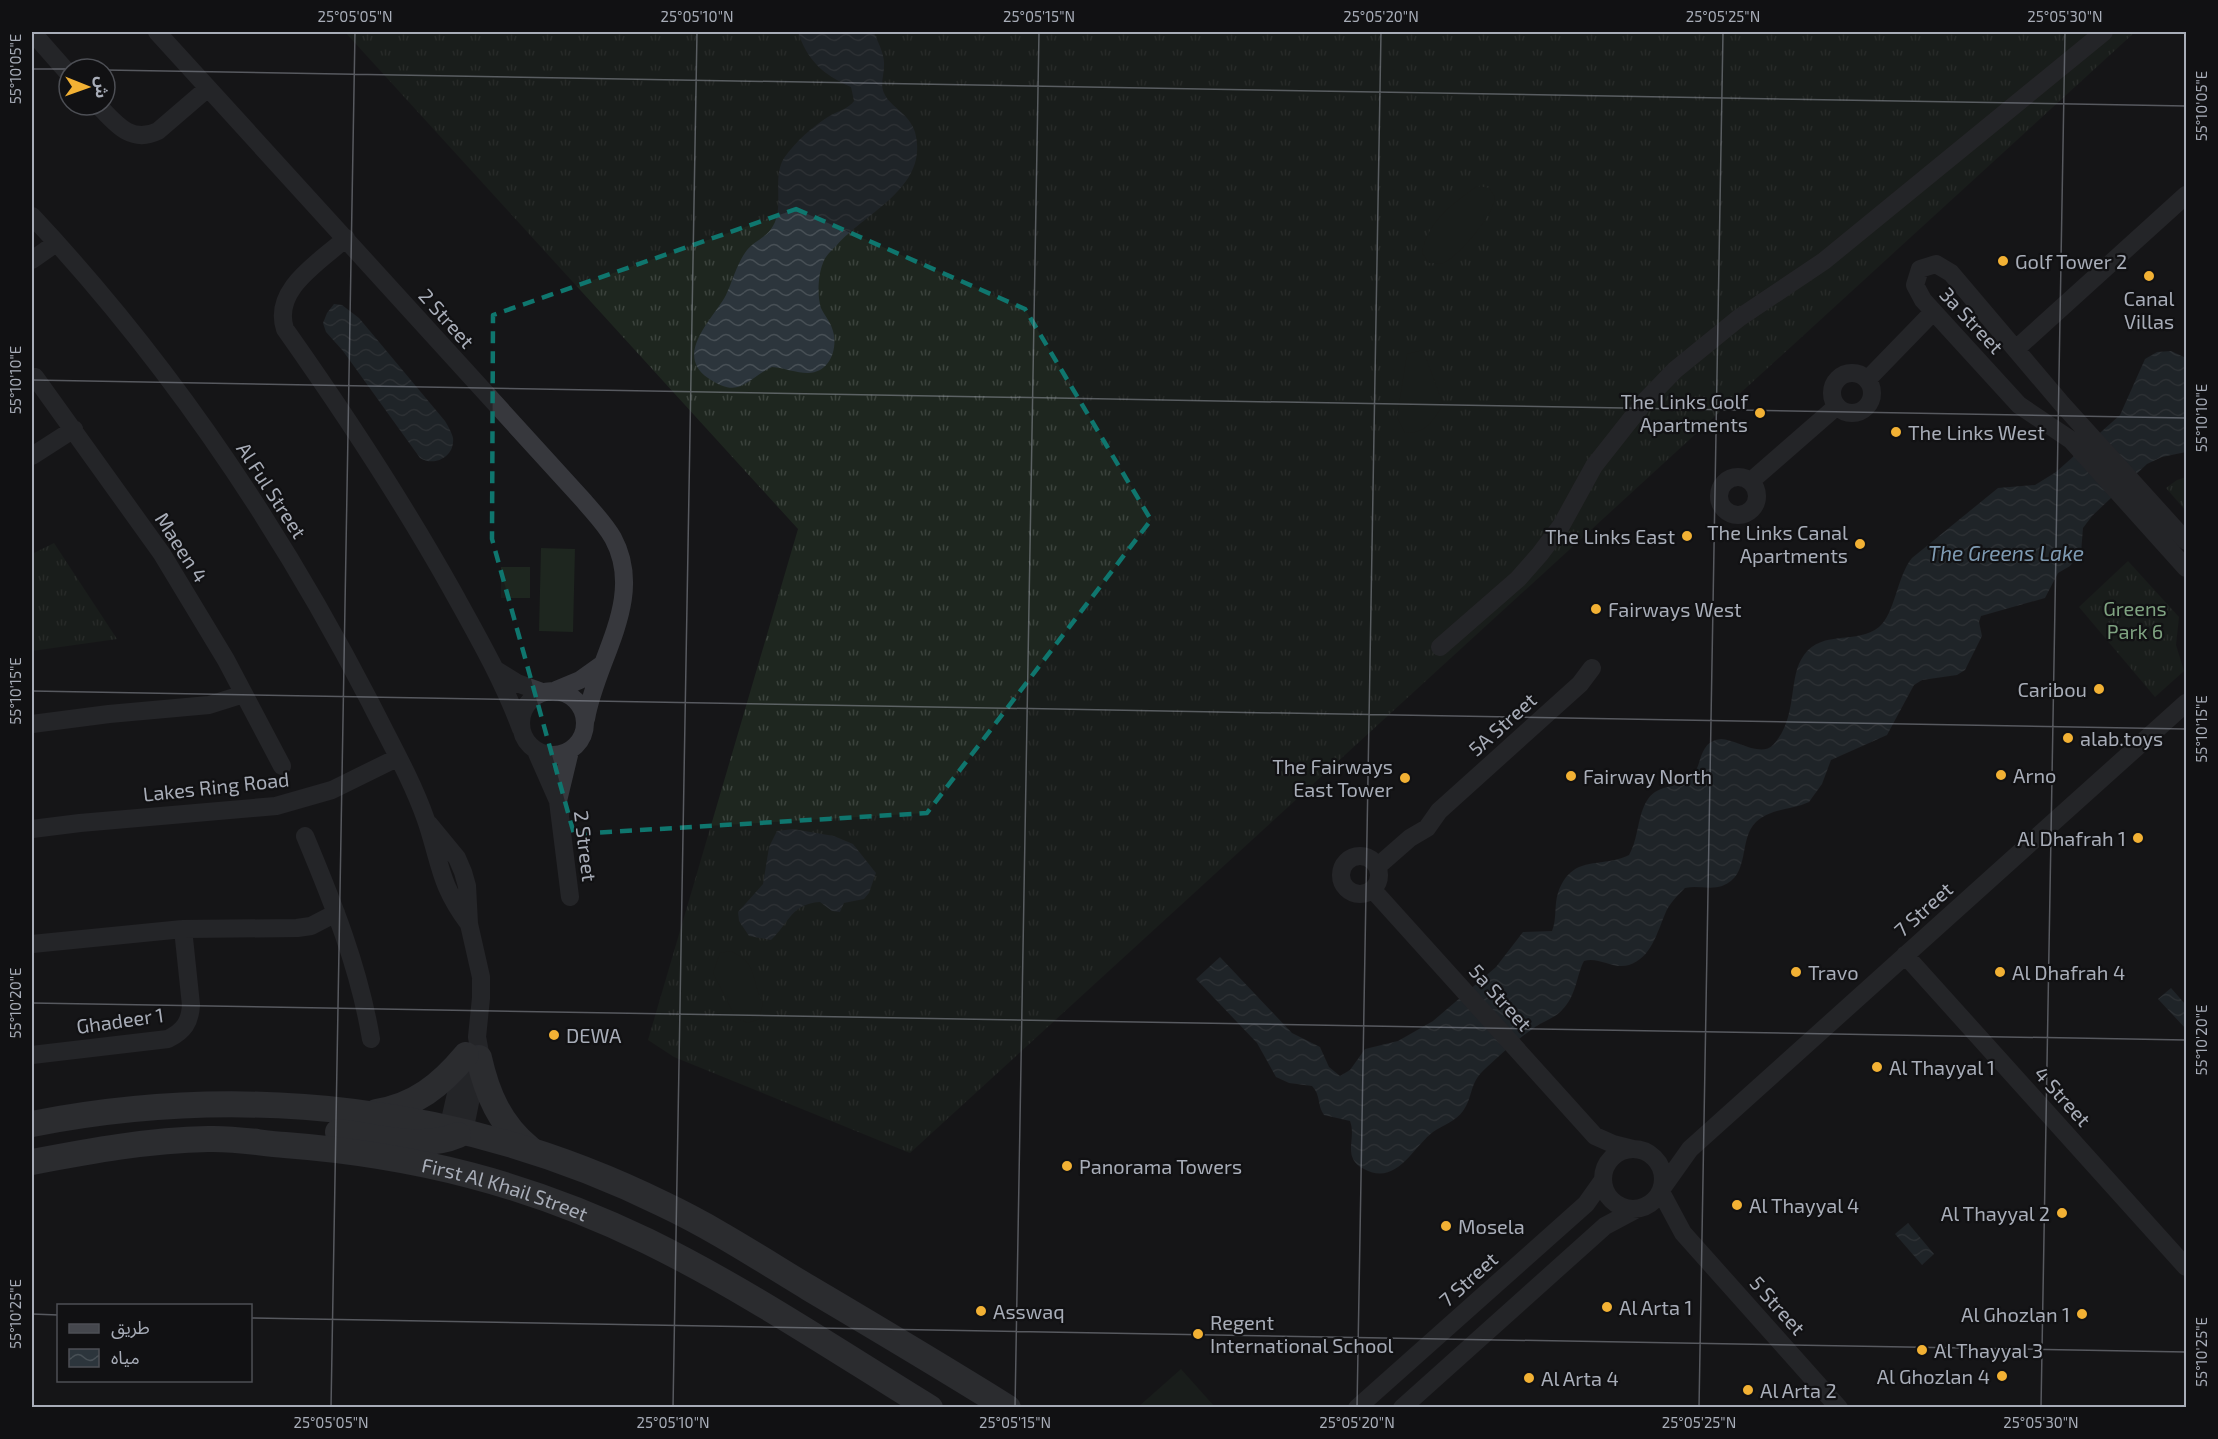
<svg xmlns="http://www.w3.org/2000/svg" width="2218" height="1439" font-family="'Exo 2','Noto Sans Arabic',sans-serif">
  <style>
    .grass { fill: url(#grass-tufts) }
    .pitch { fill: #1e261f }
    .water { fill: url(#water-waves) }
    .lines { fill: none; stroke-linecap: round; stroke-linejoin: round }
    .minor { stroke: #37383d; stroke-width: 18 }
    .secondary { stroke: #45474d; stroke-width: 26 }
    .marked { fill: none; stroke: #0f766e; stroke-width: 4.5; stroke-dasharray: 12 8; stroke-linejoin: round }
    .ticks { fill: none; stroke: #a8adb8; stroke-width: 1.5; stroke-opacity: 0.45 }
    .poi-dot { fill: #f2b134; stroke: #111113; stroke-width: 2 }
    .labels { text-anchor: middle; dominant-baseline: central; stroke-width: 4.5; stroke-linejoin: round; paint-order: stroke }
    .poi-label { font-size: 20px; fill: #a8adb8; stroke: #111113; text-anchor: start }
    .street-label { font-size: 20px; fill: #a8adb8; stroke: #111113 }
    .park-label { font-size: 20px; fill: #7fa381; stroke: #111113 }
    .water-label { font-size: 21px; font-style: italic; fill: #7f9bb3; stroke: #111113 }
    .neatline { fill: none; stroke: #a8adb8; stroke-width: 2 }
    .ticks-label { font-size: 15px; text-anchor: middle; fill: #a8adb8 }
  </style>
  <defs>
    <pattern id="grass-tufts" width="24" height="20" patternUnits="userSpaceOnUse" patternTransform="scale(1.5)"><rect width="24" height="20" fill="#1e261f"/><path d="M3 7l-1-3M5 7V3M7 7l1-3M15 17l-1-3M17 17v-4M19 17l1-3" fill="none" stroke="#3c433d"/></pattern>
    <pattern id="water-waves" width="16" height="10" patternUnits="userSpaceOnUse" patternTransform="scale(1.5)"><rect width="16" height="10" fill="#2c353c"/><path d="M0 5q4-4 8 0t8 0" fill="none" stroke="#485056"/></pattern>
  </defs>
  <rect width="100%" height="100%" fill="#161618"/>
  <!-- grass -->
  <path class="grass" d="M345 32H2135L910 1153 674 1057 648 1040 798 529Z
    M2186 477V511L2166 488 2177 480Z
    M54 543 117 639 32 651V554Z
    M2128 561 2179 617 2176 645 2184 671 2155 697 2079 607Z"/>
  <!-- pitch -->
  <path class="pitch" d="M1477 186 1489 188 1495 197C1494 214 1460 256 1443 263 1439 264 1433 263 1429 263L1422 253C1428 220 1452 205 1477 186Z
    M1423 350 1443 404C1433 421 1427 433 1405 433L1397 417 1407 354Z
    M541 548 575 549 573 632 539 631Z
    M501 567H530V598H501Z
    M730 951C759 963 750 978 763 1003L759 1019 748 1023 736 1018 713 973 720 953Z
    M1181 1369 1215 1407H1138Z"/>
  <!-- water -->
  <path class="water" d="M798 32H874C878 43 885 54 884 66 884 76 880 84 884 93 890 107 909 113 915 132 930 187 866 212 837 245 832 250 825 256 823 263 818 275 817 296 821 308 824 315 830 321 832 328 839 346 831 373 808 373 796 373 784 368 772 367 745 380 740 400 708 378 673 354 714 318 726 295 733 280 737 263 747 250 754 241 765 238 771 229 786 209 771 179 784 158 796 141 813 126 831 115 839 111 849 108 854 101L851 87C823 75 807 60 798 32Z
    M334 304 342 305 359 318 445 421C448 426 452 433 453 438 455 457 434 467 420 458L343 351 326 332 323 323 327 313Z
    M2171 351 2186 358V452L2162 457 2147 464 2092 516 2083 528 2081 553 2070 566 2058 573 2045 598 1981 616 1979 622 1982 636 1965 670 1957 675 1922 680 1914 685 1887 735 1831 760 1822 784 1809 802C1792 810 1771 808 1756 822 1738 839 1751 876 1722 886 1710 890 1697 885 1685 888 1677 896 1669 904 1665 914 1657 933 1651 958 1629 965 1614 970 1598 956 1584 961 1576 976 1577 995 1562 1010 1555 1018 1544 1021 1535 1027 1518 1039 1501 1054 1486 1068 1468 1084 1474 1096 1463 1111 1456 1121 1443 1125 1433 1132 1413 1147 1396 1187 1364 1169 1341 1157 1357 1139 1350 1121L1324 1115C1317 1106 1321 1095 1312 1086L1289 1083 1276 1077 1257 1043 1196 979 1220 957 1292 1033 1320 1047 1329 1067 1340 1076 1350 1070 1365 1049 1398 1041 1433 1021 1496 967 1523 932 1552 931C1557 919 1554 905 1558 893 1572 853 1601 869 1629 855 1639 838 1637 815 1648 799 1659 783 1680 789 1692 776 1703 765 1698 741 1721 739 1735 739 1761 758 1773 745 1799 717 1787 678 1804 655 1823 629 1857 645 1879 627 1895 614 1897 576 1912 558L1998 488 2035 485 2056 472 2120 415 2145 359 2157 352Z
    M793 829 834 836 853 844 876 873 869 893 864 899 844 903 840 912 832 911 820 902C791 904 790 922 771 940L749 936 739 921 738 912 763 884 769 847 777 831Z
    M2171 988 2186 1005V1029L2158 999Z
    M1908 1223 1934 1254 1922 1265 1895 1234Z"/>
  <g class="lines">
    <!-- minor -->
    <path class="minor" d="M32 32 69 74
      M157 32 584 501C594 513 605 524 613 538 646 599 596 659 586 719
      M98 105C116 124 131 144 158 131L208 88
      M32 216C167 360 279 526 370 702 389 740 412 780 426 820 441 864 439 884 469 924
      M346 238C320 262 272 289 285 329 345 414 401 499 452 590 477 635 503 680 521 729
      M32 260 56 243
      M2016 349 2186 195
      M1832 393a20 20 0 1 1 40 0a20 20 0 1 1-40 0Z
      M35 377 162 554 226 660 282 766
      M1867 380 1933 312
      M32 456 74 429
      M1719 496a19 19 0 1 1 38 0a19 19 0 1 1-38 0Z
      M1751 481 1837 406
      M2186 541 2062 404 1951 273 1936 264 1920 269 1915 285 1923 300 2019 405 2071 440 2186 568
      M1440 647 1518 579 1540 554 1561 526 1594 466 1646 400 1675 370 1739 318 1824 261 2104 32
      M496 670 517 683 542 692
      M556 690 580 680 601 665
      M521 723a32 32 0 1 1 64 0a32 32 0 1 1-64 0Z
      M32 724 109 714 209 705 244 694
      M536 751 558 801 570 897
      M558 801 570 751
      M429 824 457 858 463 872 467 886 469 924 481 977V998L477 1037 480 1053 464 1132
      M32 829 80 823 276 806 332 790 397 758
      M305 836C333 903 359 967 371 1039
      M1341 875a19 19 0 1 1 38 0a19 19 0 1 1-38 0Z
      M1378 866 1410 838 1427 828 1439 811 1580 684 1592 668
      M1373 890 1595 1136 1613 1144 1633 1149
      M32 944 183 929 297 928 311 926 336 913
      M1905 955 2186 1267
      M32 1055 168 1039C184 1031 190 1022 191 1005L183 929
      M448 1129 464 1059
      M1603 1179a30 30 0 1 1 60 0a30 30 0 1 1-60 0Z
      M1663 1187 1690 1149 2186 703
      M1661 1192 1683 1233 1839 1408
      M1357 1408 1586 1204 1603 1180
      M1402 1408 1605 1226 1635 1210"/>
    <!-- secondary -->
    <g class="secondary">
      <path d="M479 1058C487 1094 500 1124 529 1148"/>
      <path d="M376 1112C415 1106 441 1085 466 1055"/>
      <path d="M32 1124C246 1082 466 1107 663 1204 714 1228 761 1259 809 1288 875 1327 942 1367 1008 1408"/>
      <path d="M338 1132C377 1136 421 1151 458 1135"/>
      <path id="s1" d="M32 1162C90 1151 149 1140 208 1139 235 1138 259 1143 285 1145 416 1155 529 1184 647 1241 745 1289 837 1351 930 1408"/>
    </g>
  </g>
  <!-- marked area -->
  <path d="M0 0H2218V1439H0ZM796 209 1025 309 1151 520 927 813 574 834 492 539 493 315Z" fill="#161618" fill-opacity=".55" fill-rule="evenodd"/>
  <path class="marked" d="M796 209 1025 309 1151 520 927 813 574 834 492 539 493 315Z"/>
  <!-- ticks -->
  <path class="ticks" d="M32 69H69M105 70 2186 106M32 380 2186 418M32 691 2186 729M32 1003 2186 1040M32 1314 58 1315M250 1318 2186 1352M331 1408 355 32M673 1408 697 32M1015 1408 1039 32M1357 1408 1381 32M1699 1408 1723 32M2041 1408 2065 32"/>
  <!-- markers -->
  <g class="poi-dot">
    <circle cx="2003" cy="261" r="6"/>
    <circle cx="2149" cy="276" r="6"/>
    <circle cx="1760" cy="413" r="6"/>
    <circle cx="1896" cy="432" r="6"/>
    <circle cx="1687" cy="536" r="6"/>
    <circle cx="1860" cy="544" r="6"/>
    <circle cx="1596" cy="609" r="6"/>
    <circle cx="2099" cy="689" r="6"/>
    <circle cx="2068" cy="738" r="6"/>
    <circle cx="2001" cy="775" r="6"/>
    <circle cx="1571" cy="776" r="6"/>
    <circle cx="1405" cy="778" r="6"/>
    <circle cx="2138" cy="838" r="6"/>
    <circle cx="1796" cy="972" r="6"/>
    <circle cx="2000" cy="972" r="6"/>
    <circle cx="554" cy="1035" r="6"/>
    <circle cx="1877" cy="1067" r="6"/>
    <circle cx="1067" cy="1166" r="6"/>
    <circle cx="1737" cy="1205" r="6"/>
    <circle cx="2062" cy="1213" r="6"/>
    <circle cx="1446" cy="1226" r="6"/>
    <circle cx="1607" cy="1307" r="6"/>
    <circle cx="981" cy="1311" r="6"/>
    <circle cx="2082" cy="1314" r="6"/>
    <circle cx="1198" cy="1334" r="6"/>
    <circle cx="1922" cy="1350" r="6"/>
    <circle cx="2002" cy="1376" r="6"/>
    <circle cx="1529" cy="1378" r="6"/>
    <circle cx="1748" cy="1390" r="6"/>
  </g>
  <g class="labels">
    <!-- poi labels -->
    <g class="poi-label">
      <text x="2015" y="261">Golf Tower 2</text>
      <text x="2149" y="298" text-anchor="middle">Canal<tspan x="2149" dy="23">Villas</tspan></text>
      <text x="1748" y="401" text-anchor="end">The Links Golf<tspan x="1748" dy="23">Apartments</tspan></text>
      <text x="1908" y="432">The Links West</text>
      <text x="1848" y="532" text-anchor="end">The Links Canal<tspan x="1848" dy="23">Apartments</tspan></text>
      <text x="1675" y="536" text-anchor="end">The Links East</text>
      <text x="1608" y="609">Fairways West</text>
      <text x="2087" y="689" text-anchor="end">Caribou</text>
      <text x="2080" y="738">alab.toys</text>
      <text x="1393" y="766" text-anchor="end">The Fairways<tspan x="1393" dy="23">East Tower</tspan></text>
      <text x="2013" y="775">Arno</text>
      <text x="1583" y="776">Fairway North</text>
      <text x="2126" y="838" text-anchor="end">Al Dhafrah 1</text>
      <text x="1808" y="972">Travo</text>
      <text x="2012" y="972">Al Dhafrah 4</text>
      <text x="566" y="1035">DEWA</text>
      <text x="1889" y="1067">Al Thayyal 1</text>
      <text x="1079" y="1166">Panorama Towers</text>
      <text x="1749" y="1205">Al Thayyal 4</text>
      <text x="2050" y="1213" text-anchor="end">Al Thayyal 2</text>
      <text x="1458" y="1226">Mosela</text>
      <text x="1619" y="1307">Al Arta 1</text>
      <text x="993" y="1311">Asswaq</text>
      <text x="2070" y="1314" text-anchor="end">Al Ghozlan 1</text>
      <text x="1210" y="1322">Regent<tspan x="1210" dy="23">International School</tspan></text>
      <text x="1934" y="1350">Al Thayyal 3</text>
      <text x="1990" y="1376" text-anchor="end">Al Ghozlan 4</text>
      <text x="1541" y="1378">Al Arta 4</text>
      <text x="1760" y="1390">Al Arta 2</text>
    </g>
    <!-- street labels -->
    <g class="street-label">
      <text transform="translate(447 318) rotate(48)">2 Street</text>
      <text transform="translate(1972 320) rotate(47)">3a Street</text>
      <text transform="translate(272 490) rotate(57)">Al Ful Street</text>
      <text transform="translate(182 547) rotate(57)">Maeen 4</text>
      <text transform="translate(1502 724) rotate(-42)">5A Street</text>
      <text transform="translate(216 786) rotate(-6)">Lakes Ring Road</text>
      <text transform="translate(586 846) rotate(83)">2 Street</text>
      <text transform="translate(1923 909) rotate(-42)">7 Street</text>
      <text transform="translate(1501 997) rotate(48)">5a Street</text>
      <text transform="translate(120 1020) rotate(-8)">Ghadeer 1</text>
      <text transform="translate(2063 1096) rotate(48)">4 Street</text>
      <text stroke="none"><textPath href="#s1" startOffset="480">First Al Khail Street</textPath></text>
      <text transform="translate(1468 1279) rotate(-42)">7 Street</text>
      <text transform="translate(1778 1305) rotate(48)">5 Street</text>
    </g>
    <!-- park labels -->
    <g class="park-label">
      <text x="2135" y="608">Greens<tspan x="2135" dy="23">Park 6</tspan></text>
    </g>
    <!-- water labels -->
    <g class="water-label">
      <text x="2006" y="552">The Greens Lake</text>
    </g>
  </g>
  <!-- border -->
  <rect width="2218" height="1439" fill="none" stroke="#111113" stroke-width="66"/>
  <!-- legend -->
  <rect x="57" y="1304" width="195" height="78" fill="#111113" stroke="#4d4f55" stroke-width="1.5"/>
  <rect x="69" y="1324" width="30" height="9" fill="#45474d" stroke="#4d4f55" stroke-width="1.5"/>
  <text x="111" y="1334" font-size="18" fill="#a8adb8">طريق</text>
  <rect x="69" y="1349" width="30" height="18" fill="url(#water-waves)" stroke="#4d4f55" stroke-width="1.5"/>
  <text x="111" y="1364" font-size="18" fill="#a8adb8">مياه</text>
  <!-- north arrow -->
  <g transform="translate(87 87) rotate(91)"><circle r="28" fill="#111113" stroke="#4d4f55" stroke-width="1.5"/>
  <path d="M0-4.5L10 22L0 15L-10 22Z" fill="#f2b134"/>
  <text y="-9" font-size="16" font-weight="bold" text-anchor="middle" fill="#a8adb8">ش</text>
  </g>
  <rect x="33" y="33" width="2152" height="1373" class="neatline"/>
  <g class="ticks-label">
    <text x="355" y="22">25°05'05"N</text>
    <text x="697" y="22">25°05'10"N</text>
    <text x="1039" y="22">25°05'15"N</text>
    <text x="1381" y="22">25°05'20"N</text>
    <text x="1723" y="22">25°05'25"N</text>
    <text x="2065" y="22">25°05'30"N</text>
    <text transform="translate(16 69) rotate(-90)" y="5">55°10'05"E</text>
    <text transform="translate(2202 106) rotate(-90)" y="5">55°10'05"E</text>
    <text transform="translate(16 380) rotate(-90)" y="5">55°10'10"E</text>
    <text transform="translate(2202 418) rotate(-90)" y="5">55°10'10"E</text>
    <text transform="translate(16 691) rotate(-90)" y="5">55°10'15"E</text>
    <text transform="translate(2202 729) rotate(-90)" y="5">55°10'15"E</text>
    <text transform="translate(16 1003) rotate(-90)" y="5">55°10'20"E</text>
    <text transform="translate(2202 1040) rotate(-90)" y="5">55°10'20"E</text>
    <text transform="translate(16 1314) rotate(-90)" y="5">55°10'25"E</text>
    <text transform="translate(2202 1352) rotate(-90)" y="5">55°10'25"E</text>
    <text x="331" y="1428">25°05'05"N</text>
    <text x="673" y="1428">25°05'10"N</text>
    <text x="1015" y="1428">25°05'15"N</text>
    <text x="1357" y="1428">25°05'20"N</text>
    <text x="1699" y="1428">25°05'25"N</text>
    <text x="2041" y="1428">25°05'30"N</text>
  </g>
</svg>
